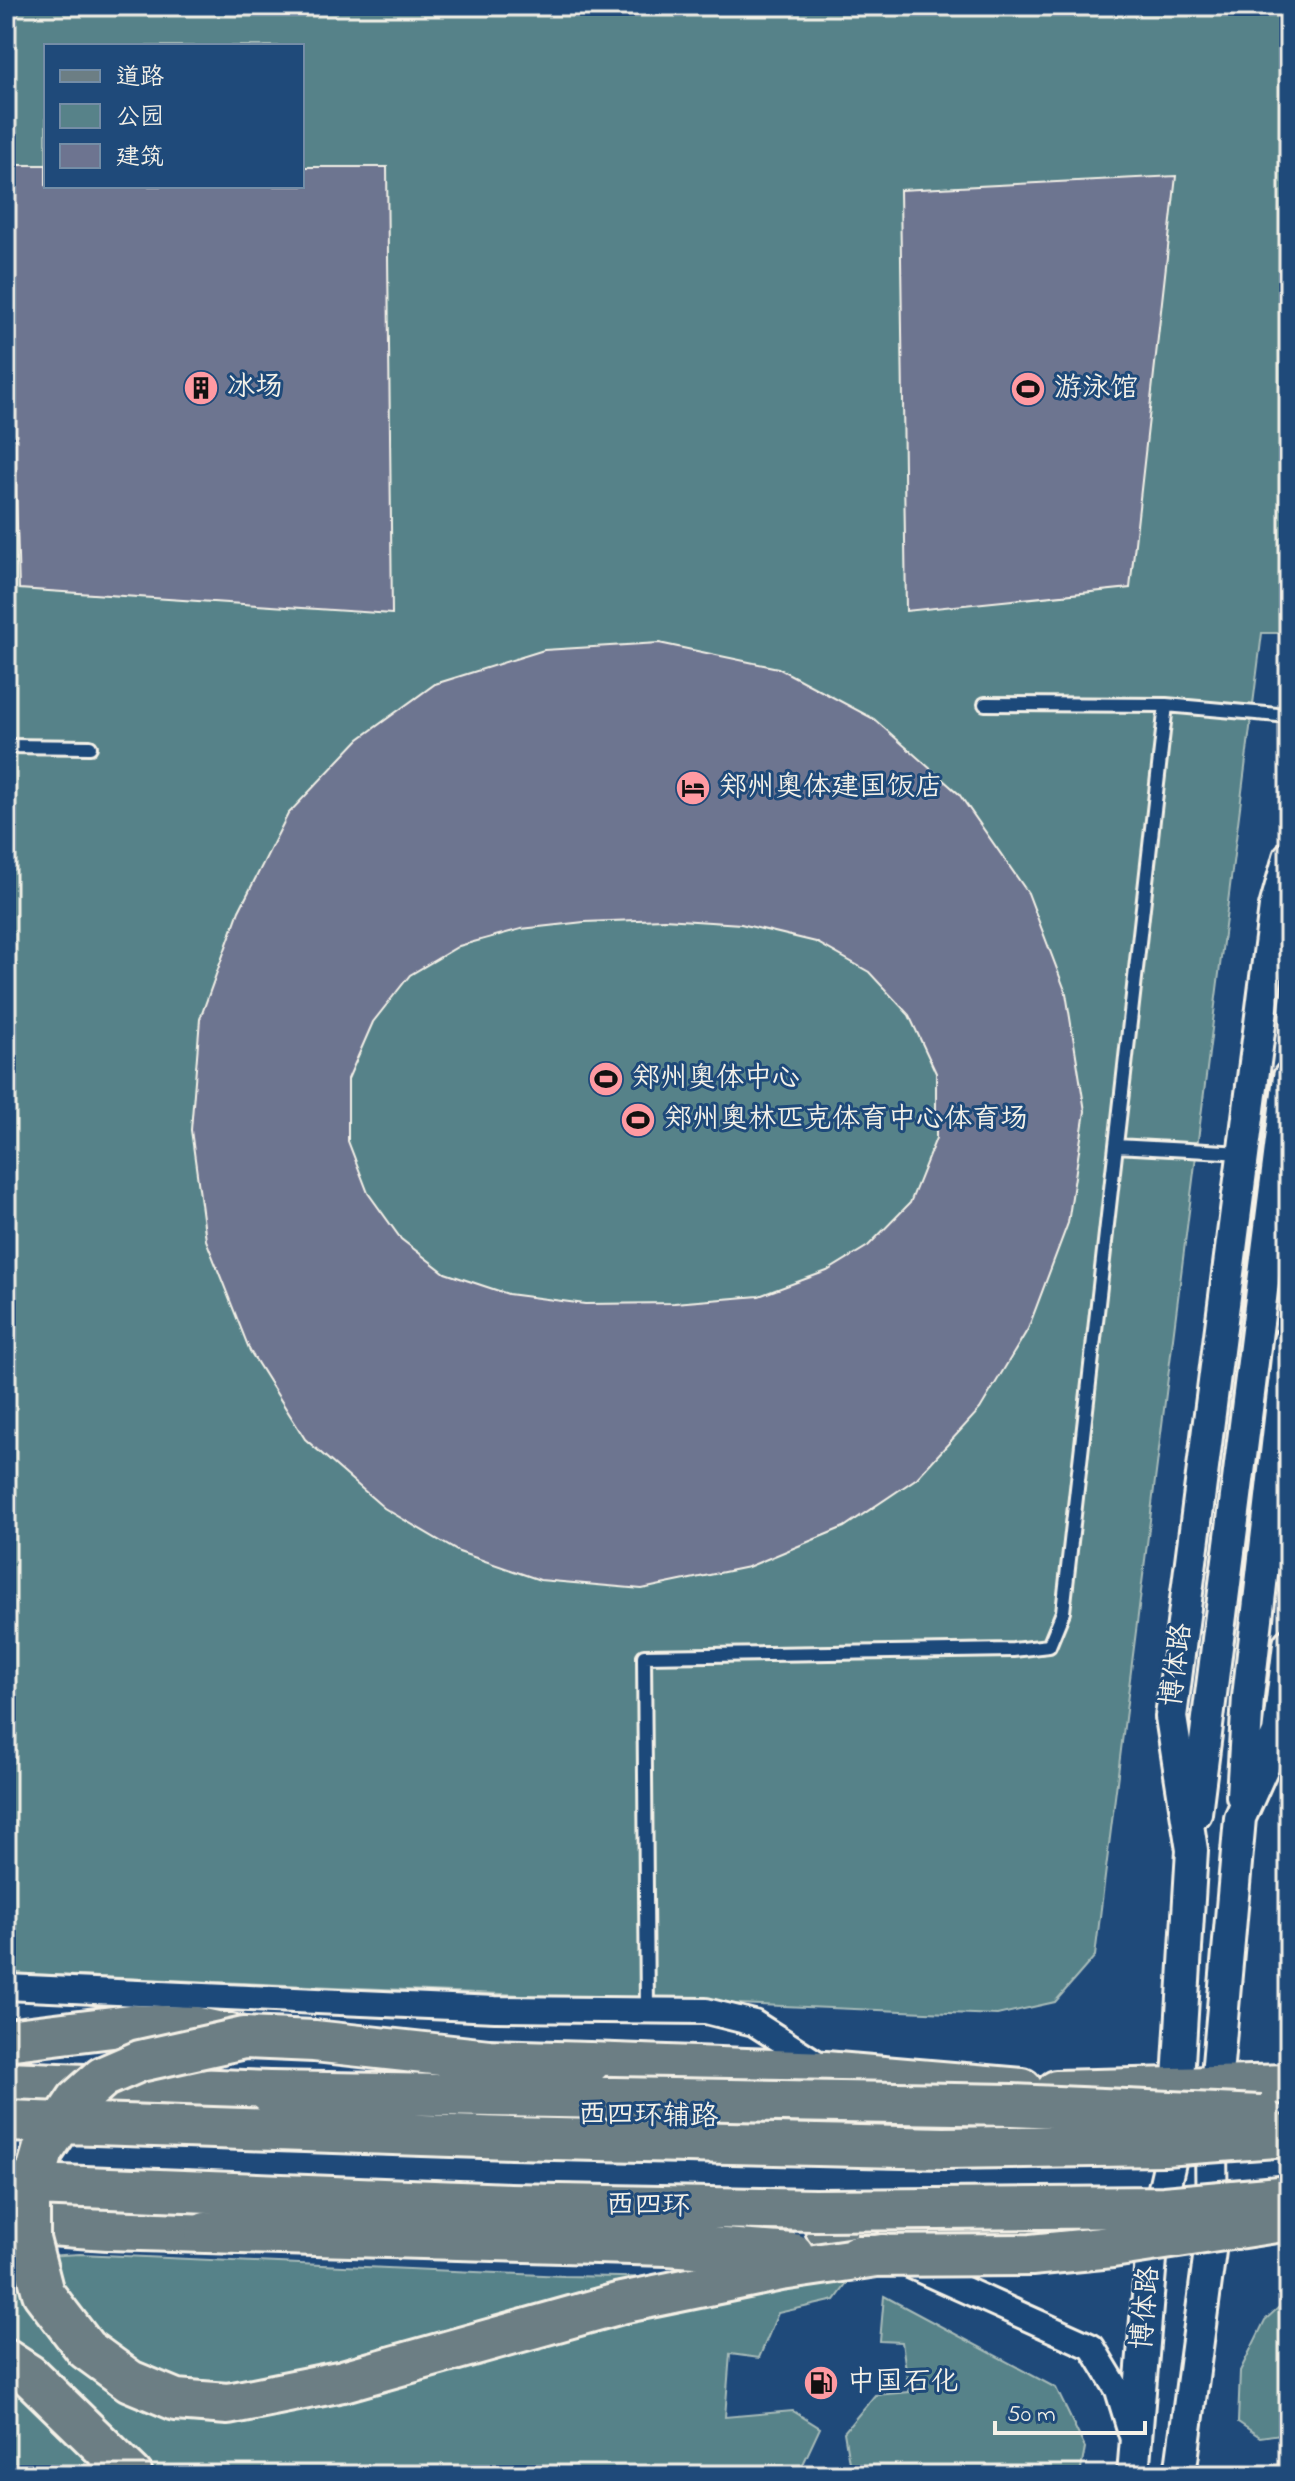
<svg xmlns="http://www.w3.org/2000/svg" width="1295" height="2481" font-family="'Indie Flower','LXGW WenKai TC',sans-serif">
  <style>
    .green { fill: #578289; stroke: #a6bab8; stroke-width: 2; fill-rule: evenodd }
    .building { fill: #6d7490; stroke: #f4f1e8; stroke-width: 2; fill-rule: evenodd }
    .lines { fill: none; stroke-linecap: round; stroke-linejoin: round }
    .service-casing { stroke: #f4f1e8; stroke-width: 18 }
    .minor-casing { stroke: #f4f1e8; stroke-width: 30 }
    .tertiary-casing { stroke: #f4f1e8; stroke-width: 36 }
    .primary-casing { stroke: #f4f1e8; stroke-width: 44 }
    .trunk-casing { stroke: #f4f1e8; stroke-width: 46 }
    .service { stroke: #1f4a7a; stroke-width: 12 }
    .minor { stroke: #1f4a7a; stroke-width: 24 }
    .tertiary { stroke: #1f4a7a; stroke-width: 30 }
    .primary { stroke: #6c7e84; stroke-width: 38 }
    .trunk { stroke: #6c7e84; stroke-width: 40 }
    .trunk-bridge-casing { stroke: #f4f1e8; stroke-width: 46; stroke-linecap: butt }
    .trunk-bridge { stroke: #6c7e84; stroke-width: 40 }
    .labels { text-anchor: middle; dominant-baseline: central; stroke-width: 6; stroke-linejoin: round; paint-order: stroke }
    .poi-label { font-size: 28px; fill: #f4f1e8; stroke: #1f4a7a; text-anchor: start }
    .street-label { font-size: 28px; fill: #f4f1e8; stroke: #1f4a7a }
  </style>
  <rect width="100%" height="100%" fill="#1f4a7a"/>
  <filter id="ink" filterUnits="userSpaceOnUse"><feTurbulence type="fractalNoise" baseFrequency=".0125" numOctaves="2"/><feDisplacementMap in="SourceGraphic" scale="16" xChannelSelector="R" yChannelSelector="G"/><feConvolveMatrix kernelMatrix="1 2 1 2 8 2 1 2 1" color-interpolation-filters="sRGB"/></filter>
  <g filter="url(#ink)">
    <!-- green -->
    <path class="green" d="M6 6H1289V518L1280 633H1262L1095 1956 1055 2002 997 2015 6 1973ZM46 46H302V186H46Z
      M80 2254 564 2276 849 2281 835 2300 778 2313 759 2358 730 2354 725 2417 793 2411 820 2428 798 2475H6V2262L9 2258Z
      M884 2296 1056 2388 1085 2448 1080 2475H851L844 2432 875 2395 909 2392 902 2342 880 2341Z
      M1289 2298V2433L1260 2437 1238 2422 1240 2371 1265 2320Z"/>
    <!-- building -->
    <path class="building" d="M6 165H46V186H302V167H387L392 614 19 589Z
      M1176 176 1130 588 906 611 900 190Z
      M659 643 778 668 874 719 959 794 1028 893 1066 993 1085 1111 1068 1223 1028 1329 980 1409 917 1478 844 1527 748 1567 642 1589 540 1580 459 1552 384 1508 305 1439 250 1351 206 1240 191 1130 200 1019 239 911 288 814 359 739 435 684 544 650ZM664 919 741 924 816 942 869 972 909 1015 936 1073V1138L910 1203 868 1246 827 1271 759 1296 674 1303 585 1304 508 1294 445 1273 401 1239 368 1193 348 1141V1079L373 1022 410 975 459 946 521 929 584 922Z"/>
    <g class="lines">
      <!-- service casing -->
      <g class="service-casing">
        <path id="service" d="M985 704 1166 705
          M6 746 90 747
          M1116 1146 1243 1153
          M647 2011 644 1656 1013 1650 1049 1646 1063 1612 1166 705 1289 716"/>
      </g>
      <!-- minor casing -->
      <g class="minor-casing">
        <path id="minor" d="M6 1987 495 2009 706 2011 754 2023 826 2069
          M905 2263 1092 2347 1118 2390 1133 2439"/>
      </g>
      <!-- tertiary casing -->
      <g class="tertiary-casing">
        <path id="tertiary" d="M1242 1796 1248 1697 1289 1341
          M1196 1813 1289 1077
          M1133 2475 1153 2235 1174 2145 1192 1850 1171 1717 1275 907 1289 857
          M1180 2475 1212 2236 1211 2142 1240 1818 1278 1733 1289 1644"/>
      </g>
      <!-- primary casing -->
      <g class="primary-casing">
        <path id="primary" d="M1056 2090 1289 2084
          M825 2229 1103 2234"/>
      </g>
      <!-- trunk casing -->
      <g class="trunk-casing">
        <path id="trunk" d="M6 2040 129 2025 194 2027 244 2038
          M589 2063 825 2072 1022 2089
          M6 2082 269 2092
          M6 2222 108 2229 206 2232
          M6 2360 29 2375 132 2475"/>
      </g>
      <!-- service -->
      <use href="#service" class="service"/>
      <!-- minor -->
      <use href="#minor" class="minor"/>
      <!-- tertiary -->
      <use href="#tertiary" class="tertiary"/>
      <!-- primary -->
      <use href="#primary" class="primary"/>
      <!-- trunk -->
      <use href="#trunk" class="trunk"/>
      <!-- trunk-bridge casing -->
      <g class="trunk-bridge-casing">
        <path id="trunk-bridge" d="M589 2063 489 2060 314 2041 244 2038 140 2061 103 2077 77 2100 43 2151 29 2200V2239L43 2293 86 2349 130 2381 176 2400 228 2404 343 2381 621 2303 781 2270 883 2255
          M269 2092 1012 2105 1261 2116
          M6 2121 511 2138 944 2148 1164 2145 1289 2136
          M10 2184 509 2204 815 2210 1164 2207 1289 2196
          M206 2232 667 2245 793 2254
          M857 2256 1031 2255 1112 2247 1283 2221"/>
      </g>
      <!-- trunk-bridge -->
      <use href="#trunk-bridge" class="trunk-bridge"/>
    </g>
  </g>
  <!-- icons -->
  <defs>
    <g id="building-disc" transform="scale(1.8)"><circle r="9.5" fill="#ff9aa2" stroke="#1f4a7a"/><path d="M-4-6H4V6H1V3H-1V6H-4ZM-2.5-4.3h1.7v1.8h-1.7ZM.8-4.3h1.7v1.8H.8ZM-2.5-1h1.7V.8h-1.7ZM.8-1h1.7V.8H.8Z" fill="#111"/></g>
    <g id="stadium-disc" transform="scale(1.8)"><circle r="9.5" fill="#ff9aa2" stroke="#1f4a7a"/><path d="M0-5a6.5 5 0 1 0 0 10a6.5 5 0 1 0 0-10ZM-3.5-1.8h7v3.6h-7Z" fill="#111"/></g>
    <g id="hotel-disc" transform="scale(1.8)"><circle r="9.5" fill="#ff9aa2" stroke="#1f4a7a"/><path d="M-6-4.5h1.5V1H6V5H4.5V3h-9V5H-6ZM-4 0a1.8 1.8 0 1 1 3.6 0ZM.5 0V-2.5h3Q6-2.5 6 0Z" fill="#111"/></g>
    <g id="fuel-disc" transform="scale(1.8)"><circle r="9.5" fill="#ff9aa2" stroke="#1f4a7a"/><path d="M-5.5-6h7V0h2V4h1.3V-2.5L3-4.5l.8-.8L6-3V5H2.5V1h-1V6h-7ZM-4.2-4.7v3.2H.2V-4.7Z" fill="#111"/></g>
  </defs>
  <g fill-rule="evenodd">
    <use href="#building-disc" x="201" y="388"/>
    <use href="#stadium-disc" x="1028" y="389"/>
    <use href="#hotel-disc" x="693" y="788"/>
    <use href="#stadium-disc" x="606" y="1079"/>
    <use href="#stadium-disc" x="638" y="1120"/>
    <use href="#fuel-disc" x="821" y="2383"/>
  </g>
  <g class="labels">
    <!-- poi labels -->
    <g class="poi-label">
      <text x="227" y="388">冰场</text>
      <text x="1054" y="389">游泳馆</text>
      <text x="719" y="788">郑州奥体建国饭店</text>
      <text x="632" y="1079">郑州奥体中心</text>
      <text x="664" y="1120">郑州奥林匹克体育中心体育场</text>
      <text x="847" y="2383">中国石化</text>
    </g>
    <!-- street labels -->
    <g class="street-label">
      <text transform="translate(1178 1665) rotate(-83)">博体路</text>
      <text transform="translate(648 2117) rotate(1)">西四环辅路</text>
      <text transform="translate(648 2207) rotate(1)">西四环</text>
      <text transform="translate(1147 2308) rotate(-85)">博体路</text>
    </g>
  </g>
  <!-- margin -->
  <rect width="1295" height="2481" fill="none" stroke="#1f4a7a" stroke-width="32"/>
  <rect x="16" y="16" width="1263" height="2449" fill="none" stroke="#f4f1e8" stroke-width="3" filter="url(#ink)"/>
  <!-- legend -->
  <rect x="44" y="44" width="260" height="144" fill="#1f4a7a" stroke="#748da6" stroke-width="2"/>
  <rect x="60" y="70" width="40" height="12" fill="#6c7e84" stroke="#748da6" stroke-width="2"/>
  <text x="116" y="84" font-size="24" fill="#f4f1e8">道路</text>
  <rect x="60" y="104" width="40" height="24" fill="#578289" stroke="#748da6" stroke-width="2"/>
  <text x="116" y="124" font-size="24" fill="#f4f1e8">公园</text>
  <rect x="60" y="144" width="40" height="24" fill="#6d7490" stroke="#748da6" stroke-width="2"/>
  <text x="116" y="164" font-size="24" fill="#f4f1e8">建筑</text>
  <!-- scale -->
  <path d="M995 2421v12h150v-12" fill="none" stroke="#f4f1e8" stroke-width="4"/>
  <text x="1007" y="2421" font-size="24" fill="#f4f1e8" stroke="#1f4a7a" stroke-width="6" paint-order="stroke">50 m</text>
</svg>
